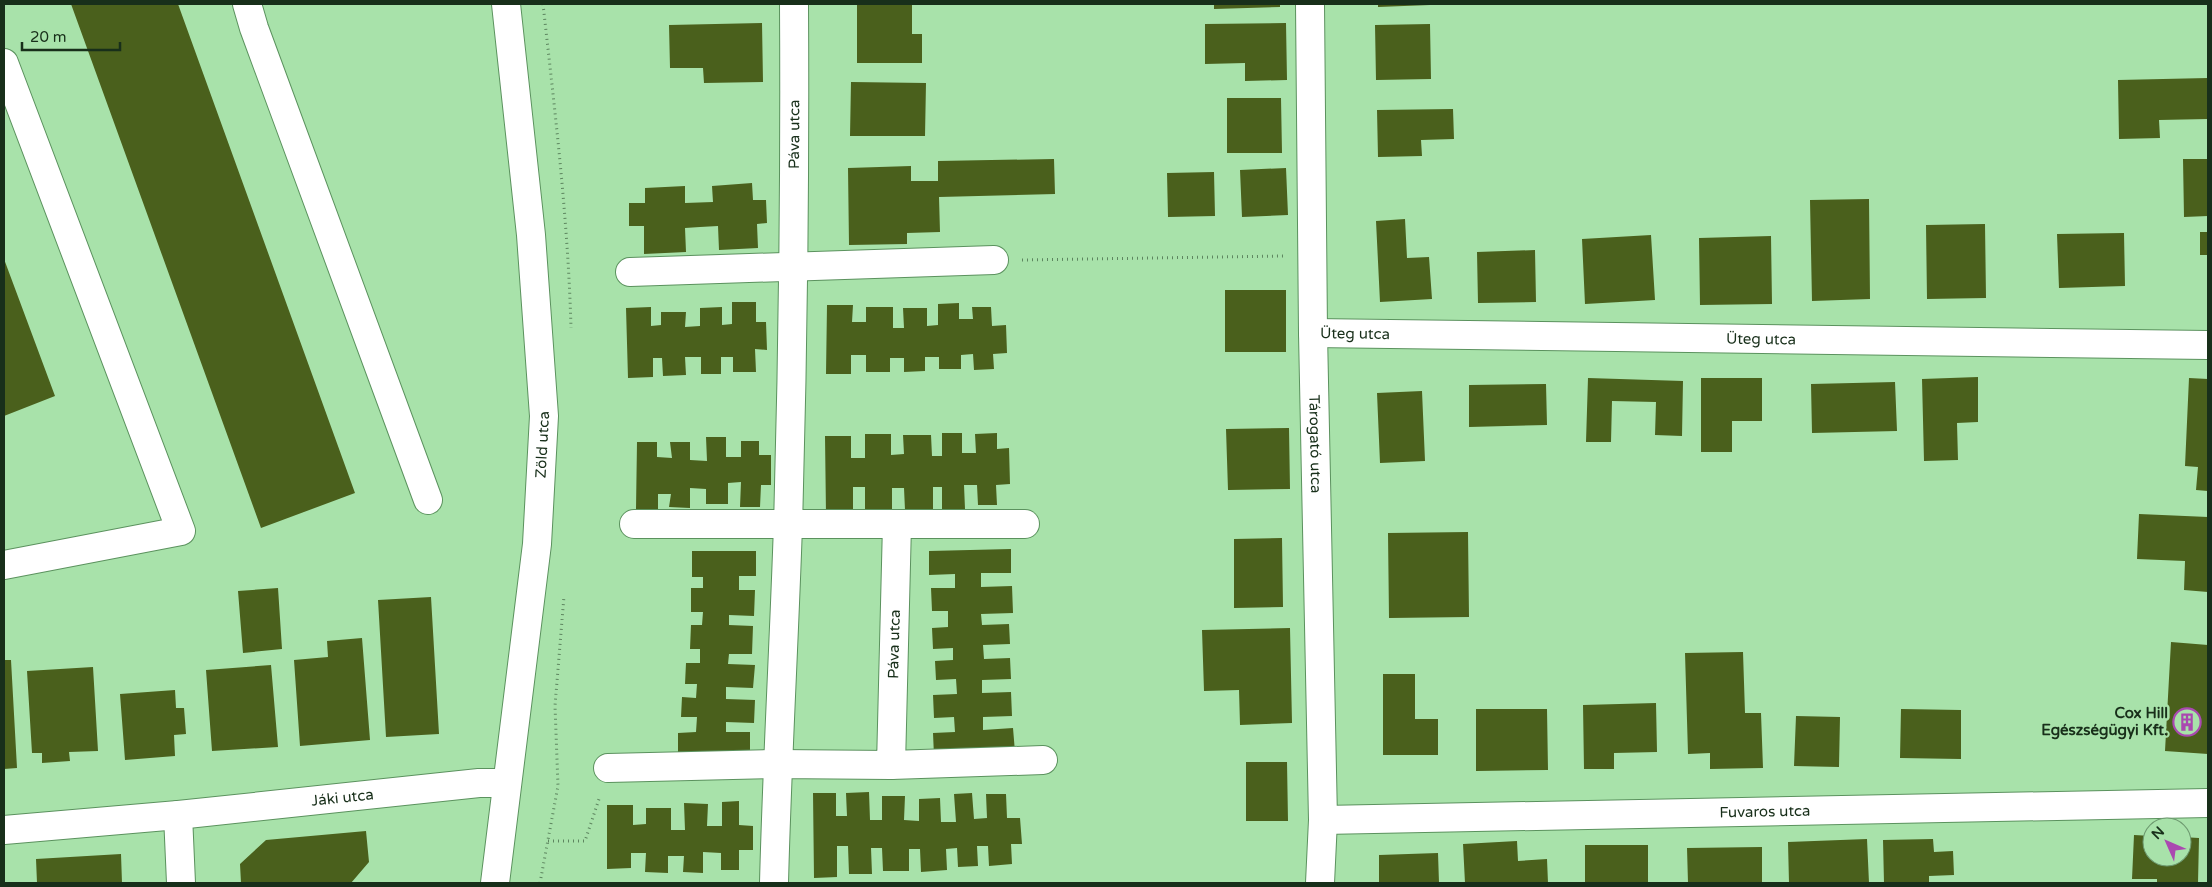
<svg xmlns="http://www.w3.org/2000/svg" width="2212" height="887" font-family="'Varela Round',sans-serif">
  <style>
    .building { fill: #4a601c }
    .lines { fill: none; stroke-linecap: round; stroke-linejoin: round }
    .minor-casing { stroke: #5b925e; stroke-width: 30 }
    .path { stroke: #5d855f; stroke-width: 3; stroke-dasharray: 1 4; stroke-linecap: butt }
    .minor { stroke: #fff; stroke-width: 28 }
    .labels { text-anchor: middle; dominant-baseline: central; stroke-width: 5; stroke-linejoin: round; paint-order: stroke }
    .street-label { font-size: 15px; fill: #182f1a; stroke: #a8e2aa }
    .poi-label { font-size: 15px; font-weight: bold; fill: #182f1a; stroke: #a8e2aa; text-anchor: end }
  </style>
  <rect width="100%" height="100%" fill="#a8e2aa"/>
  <!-- building -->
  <path class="building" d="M71 4H178L355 493 261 528Z
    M857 4H912V34H922V63H857Z
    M1214 4H1280V7L1214 9Z
    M1378 4H1430V5L1378 7Z
    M762 23 763 82 704 83 703 68H670L669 25Z
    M1286 23 1287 80 1245 81V63L1205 64V24Z
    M1430 24 1431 79 1376 80 1375 25Z
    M2208 78V119L2159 120 2160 138 2119 139 2118 80Z
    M851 82 926 83 925 136H850Z
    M1227 98H1281L1282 153H1227Z
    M1453 109 1454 139 1421 140 1422 156 1378 157 1377 110Z
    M1054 159 1055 194 939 197 940 232 907 233V244L849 245 848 168 911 166V181H938V161Z
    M2183 159H2208V216L2184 217Z
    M1286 168 1288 215 1242 217 1240 170Z
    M1214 172 1215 216 1168 217 1167 173Z
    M752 183 753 200H766L767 223 757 224 758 248 719 250 718 226 700 227 685 228 686 252 644 254V226H629V203H645V188L685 186V203L713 202 712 186Z
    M1869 199 1870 299 1812 301 1810 200Z
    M1405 219 1407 258 1429 257 1432 299 1380 302 1376 221Z
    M1985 224 1986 298 1927 299 1926 225Z
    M2200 232H2208V255H2200Z
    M2124 233 2125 286 2059 288 2057 234Z
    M1651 235 1655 300 1585 304 1582 239Z
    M1771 236 1772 304 1700 305 1699 238Z
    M1535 250 1536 302 1478 303 1477 252Z
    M4 259 55 396 4 416Z
    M1225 290H1286V352H1225Z
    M732 302H756V322H766L767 350 755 349 756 372H733V357H721V374H701V357H685L686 375 663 376 662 358H653V377L628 378 626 308 651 307V326L661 325V312H686L685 327 700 326V308L722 307V325L732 324Z
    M959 303V319H973L972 307H991L992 326 1006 325 1007 353 993 354 994 369 974 370 973 354 961 355V369H939V357H925V371L904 372V358H890V372H866V355H851V374H826L827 305H853L852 322H866V307H893V328H904L903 308H927V326L938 325V304Z
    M1978 377V422L1957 423 1958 460 1924 461 1922 379Z
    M1588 378 1683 381 1682 436 1655 435 1656 402 1612 401 1611 442H1586Z
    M1701 378H1762V421H1732V452H1701Z
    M2189 378 2208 379V491L2196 490 2198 467 2185 466Z
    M1895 382 1897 431 1812 433 1811 384Z
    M1546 384 1547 425 1469 427V385Z
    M1422 391 1425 461 1380 463 1377 393Z
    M1289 428 1290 489 1228 490 1226 429Z
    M942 433H962V453H976L975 434 997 433V449L1009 448 1010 484 996 485 997 505H978L977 485H964L965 509H942V487H933V509L905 510 904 488H892V510H865V487H853V514H826L825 436H851V458H865V434H891V455L904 454 903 435H931L932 456H942Z
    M706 437H726V457H741V441H759V455H771V485H761L760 507H740L741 482 728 483V504H706V489L690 488V508L669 507 671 494H658V509H636L637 442H657V457L672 458 670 442H690V460L707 461Z
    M2139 514 2208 517V592L2184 590 2185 561 2137 559Z
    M1468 532 1469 617 1389 618 1388 533Z
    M1282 538 1283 607 1234 608V539Z
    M1011 549V573H981V587L1012 586 1013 613 981 614 982 625 1009 624 1010 644 983 645 984 659 1010 658 1011 679 982 680V693L1011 692 1012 716 983 717V730L1013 728 1015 752 934 756 933 733 955 732 954 717 934 718 933 695 957 694 956 679 936 680 935 661 953 660V648L933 649 932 628 948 627V611H932L931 588H955V574L929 575V551Z
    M692 551H756V576H739V590H755L754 616 729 615V625L753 626 752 654H729L728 664 755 665 753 688 726 687V699L755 700 754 723 726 722V732H750V757L678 758V733L696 732 697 717H681L682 697 696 698 697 684H685L686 663H700V649H690L691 625H702L703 612H691V588H703V577H692Z
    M278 588 282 649 243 653 238 591Z
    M431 597 439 734 386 737 378 600Z
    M1290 628 1292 723 1240 725 1239 690 1204 691 1202 630Z
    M362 638 370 740 300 746 294 660 328 657 327 641Z
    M2171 642 2208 645V754L2165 751Z
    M1743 652 1745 713H1761L1763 768 1710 769V753L1688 754 1685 653Z
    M4 660H11L17 768 4 769Z
    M271 665 278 747 212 751 206 670Z
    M93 667 98 751 69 752 70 761 42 763V753H32L27 671Z
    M1383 674H1415V719H1438V755H1383Z
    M175 690 176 708H184L186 734 174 735 175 756 125 760 120 694Z
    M1656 703 1657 752 1614 753V769H1584L1583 705Z
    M1476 709H1547L1548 770 1476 771Z
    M1901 709 1961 710V759L1900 758Z
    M1796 716 1840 717 1839 767 1794 766Z
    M1246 762H1287L1288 821H1246Z
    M869 792 870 820H882V796H905L904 820 919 821V799L940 798 941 822H956L954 794 972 793 974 819 987 818 986 794H1006L1007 818H1020L1022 844H1011L1012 864 989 866 988 846H977L978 866 958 867 957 848 946 849 947 870 921 872 920 849H909V871H883L882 848H871L872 874H849L848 846H837V877L814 878 813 793H836V816H847L846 793Z
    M739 801V825L753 826V850H739V870H721V853L703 852V873L683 872 684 856H668V873L645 872 646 853H631V868L607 869V805H633V825L646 824V808H671V830H685L684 803 708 804 707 826H722V802Z
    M366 831 369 862 351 883H241L240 864 266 840Z
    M2134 835 2152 836V857H2182V837L2199 838 2198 883H2157V879H2132Z
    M1867 839 1869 883H1789L1788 842Z
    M1933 839 1934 852 1953 851 1954 875 1929 876V883H1884L1883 840Z
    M1517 841 1518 861 1547 859 1548 883H1465L1463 844Z
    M1585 845H1648V883H1585Z
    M1762 847V883H1688L1687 848Z
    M1438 853 1439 883H1379V855Z
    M121 854 122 883H37L36 859Z"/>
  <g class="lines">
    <!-- minor casing -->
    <g class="minor-casing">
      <g id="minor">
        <path d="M247 4 254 28 428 500"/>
        <path id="s1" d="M1310 4 1313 333 1323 820 1320 883"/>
        <path d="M4 63 181 531 4 565"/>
        <path d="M630 272 994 260"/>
        <path id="s2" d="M1313 333 2208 345"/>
        <path d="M897 524H1025"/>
        <path d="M891 765 1043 760"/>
        <path id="s3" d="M608 768 777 764 891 765 897 524H634"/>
        <path d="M178 815 181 883"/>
        <path id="s4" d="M1323 820 2208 803"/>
        <path id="s5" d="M4 830 178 815 479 783H507"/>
        <path id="s6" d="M495 883 537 544 544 416 531 235 506 4"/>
        <path id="s7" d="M774 883C777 764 784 645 788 525 793 352 795 178 794 4"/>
      </g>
    </g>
    <!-- path -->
    <path class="path" d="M543 4C555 112 568 219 571 328
      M1022 260 1283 256
      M548 841H585L600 796
      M540 883 558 786 555 706 564 596"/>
    <!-- minor -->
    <use href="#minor" class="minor"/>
  </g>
  <!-- icons -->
  <defs>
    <g id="building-ring" transform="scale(1.4375)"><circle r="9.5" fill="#a8e2aa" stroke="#aa48b0" stroke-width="1.5"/><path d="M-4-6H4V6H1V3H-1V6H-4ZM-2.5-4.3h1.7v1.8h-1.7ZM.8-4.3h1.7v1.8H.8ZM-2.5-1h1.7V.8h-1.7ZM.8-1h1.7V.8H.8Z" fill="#aa48b0"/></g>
  </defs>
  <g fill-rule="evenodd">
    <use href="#building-ring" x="2187" y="722"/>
  </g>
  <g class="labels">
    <!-- street labels -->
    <g class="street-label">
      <text stroke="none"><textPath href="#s7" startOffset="749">Páva utca</textPath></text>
      <text stroke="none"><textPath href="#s2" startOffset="42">Üteg utca</textPath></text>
      <text stroke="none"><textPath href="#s2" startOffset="448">Üteg utca</textPath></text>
      <text stroke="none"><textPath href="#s6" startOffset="441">Zöld utca</textPath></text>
      <text stroke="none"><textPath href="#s1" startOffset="440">Tárogató utca</textPath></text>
      <text stroke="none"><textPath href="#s3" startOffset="404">Páva utca</textPath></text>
      <text stroke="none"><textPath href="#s5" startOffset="340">Jáki utca</textPath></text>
      <text stroke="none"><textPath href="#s4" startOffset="442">Fuvaros utca</textPath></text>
    </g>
    <!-- poi labels -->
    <g class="poi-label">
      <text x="2168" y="713">Cox Hill<tspan x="2168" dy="17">Egészségügyi Kft.</tspan></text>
    </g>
  </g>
  <!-- border -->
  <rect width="2212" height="887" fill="none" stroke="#182f1a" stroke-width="10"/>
  <!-- north arrow -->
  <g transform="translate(2167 842) rotate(315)"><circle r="24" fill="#a8e2aa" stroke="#6e9a70"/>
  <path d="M0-4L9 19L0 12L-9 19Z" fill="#aa48b0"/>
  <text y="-8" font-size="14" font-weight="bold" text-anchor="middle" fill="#182f1a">N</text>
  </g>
  <!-- scale -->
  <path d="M22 42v8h98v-8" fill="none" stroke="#182f1a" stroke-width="2.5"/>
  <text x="30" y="42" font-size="15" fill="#182f1a" stroke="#a8e2aa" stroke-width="4" paint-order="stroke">20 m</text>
</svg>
